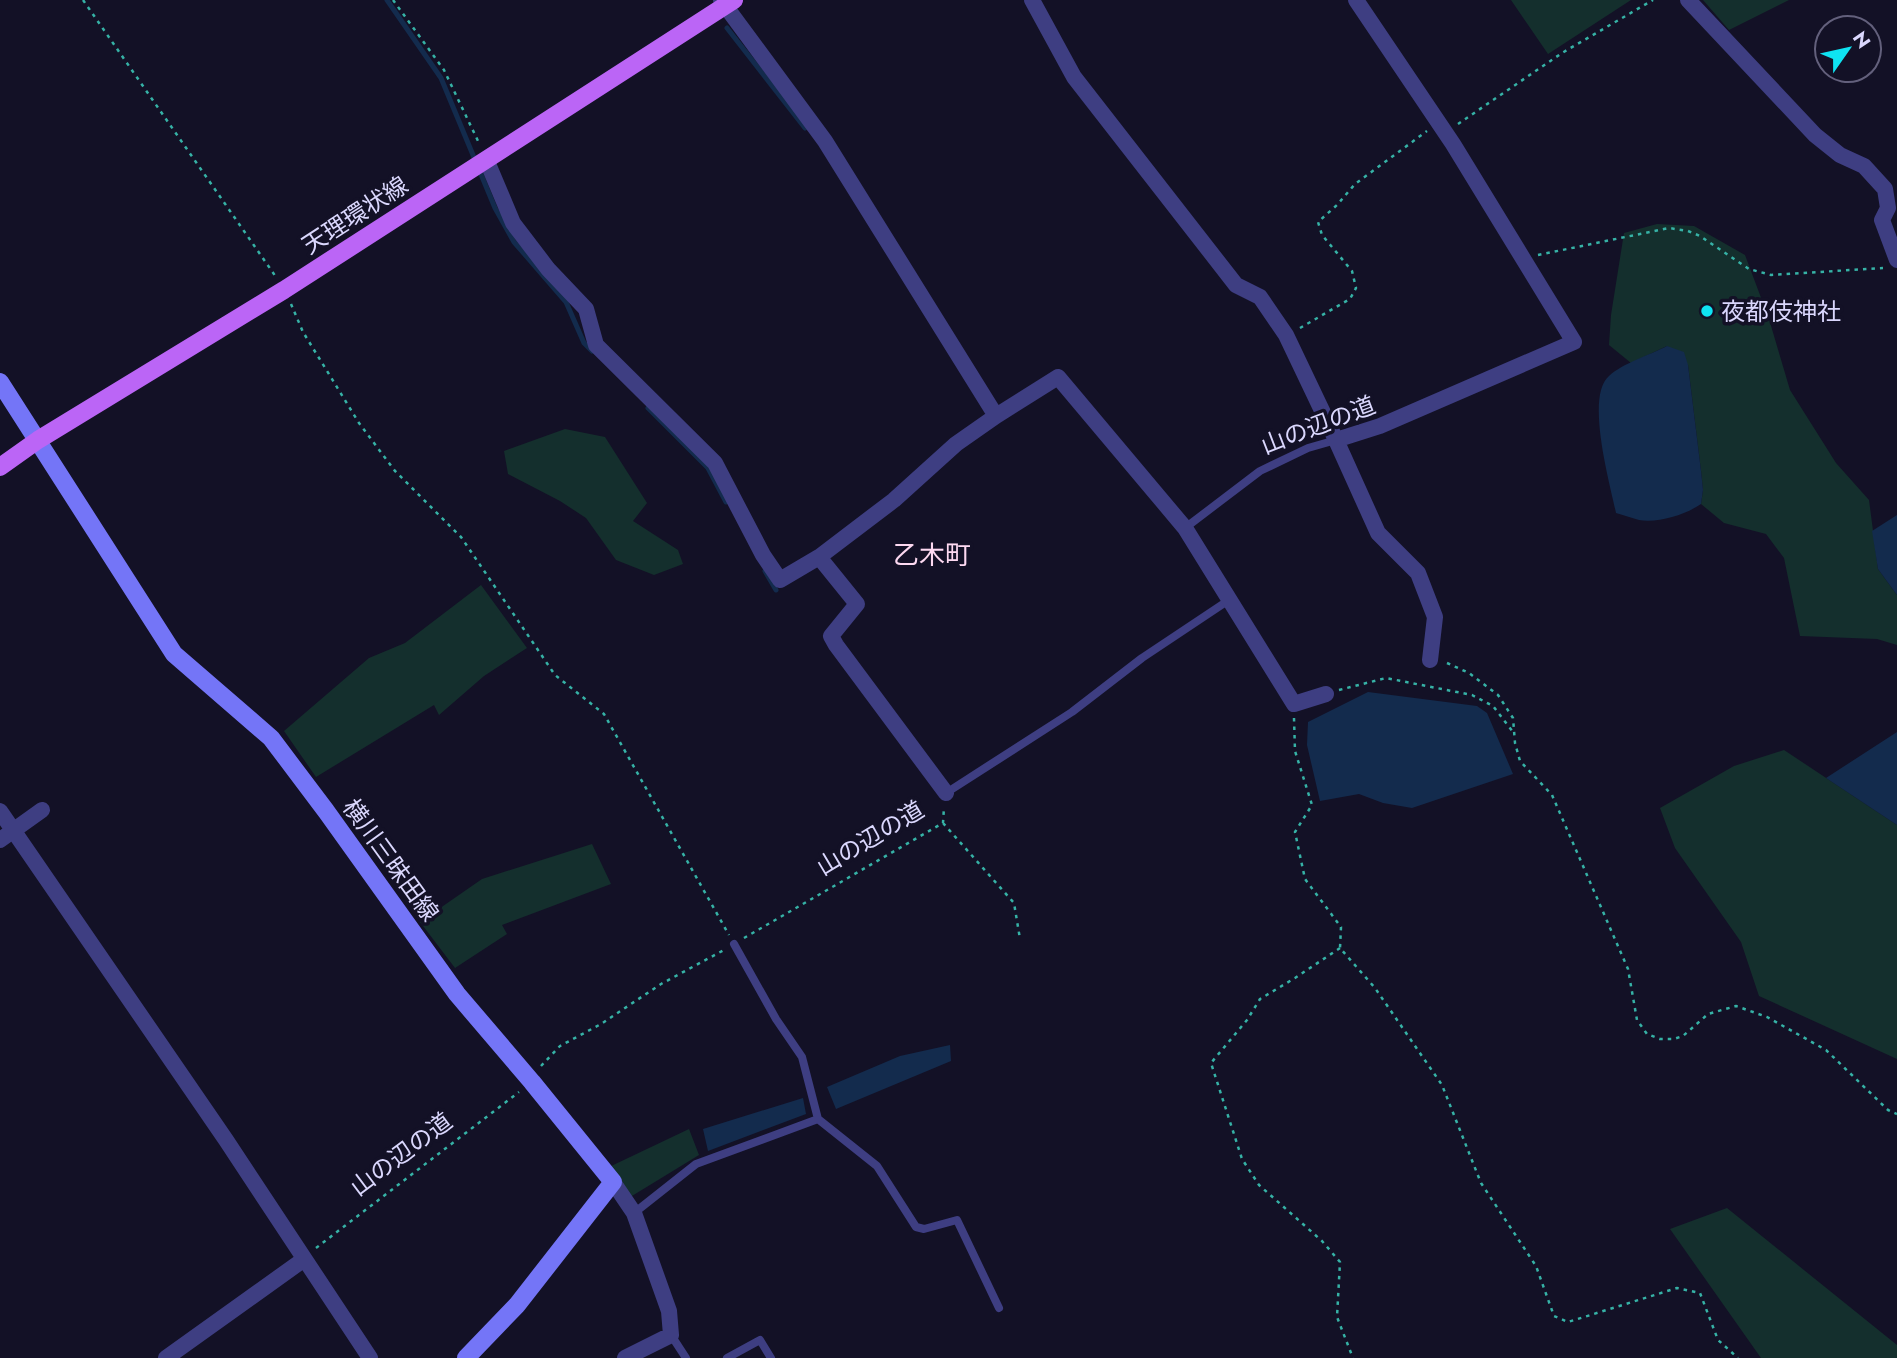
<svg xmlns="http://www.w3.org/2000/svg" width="1897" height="1358" font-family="Jost,'Noto Sans JP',sans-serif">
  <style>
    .green { fill: #142f2d }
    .water { fill: #132b4d }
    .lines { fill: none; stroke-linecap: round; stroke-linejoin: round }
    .stream { stroke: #132b4d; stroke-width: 5 }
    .path { stroke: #36b2a6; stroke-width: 2.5; stroke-dasharray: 3.5 5; stroke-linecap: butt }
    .lane { stroke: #3e3e82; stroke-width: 8 }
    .street { stroke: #3e3e82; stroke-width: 16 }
    .secondary { stroke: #7475f7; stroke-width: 18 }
    .primary { stroke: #bb65f6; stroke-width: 18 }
    .poi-dot { fill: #0fe3f2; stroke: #131126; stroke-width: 2.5 }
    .labels { text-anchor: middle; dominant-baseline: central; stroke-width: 7; stroke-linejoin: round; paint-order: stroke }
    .street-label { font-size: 24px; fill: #dad7fd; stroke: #131126 }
    .poi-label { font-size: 24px; fill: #dad7fd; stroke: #131126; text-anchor: start }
    .neighbourhood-label { font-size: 26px; fill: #fdd9f1; stroke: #131126 }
  </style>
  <rect width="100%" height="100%" fill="#131126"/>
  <!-- green -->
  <path class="green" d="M1511 0H1631L1548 54Z
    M1703 0H1789L1729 30Z
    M1657 224 1694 226 1745 255 1769 319 1790 390 1836 463 1869 500 1878 569 1897 595V645L1877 639 1800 636 1784 558 1766 534 1724 523 1701 504 1703 490 1701 471 1688 365 1667 346 1631 363 1609 345 1611 315 1624 233Z
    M565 429 605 437 647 503 633 521 678 550 683 564 654 575 616 560 586 518 560 501 508 474 504 451Z
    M481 585 527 648 484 676 439 715 434 705 316 777 284 731 369 658 405 643Z
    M1784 750 1897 825V1059L1759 996 1741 942 1675 848 1660 808 1734 766Z
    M592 844 611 884 502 925 507 934 455 968 420 922 482 879Z
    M689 1129 699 1155 627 1199 607 1168Z
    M1727 1208 1897 1345V1358H1761L1670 1229Z"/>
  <!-- water -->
  <path class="water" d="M1667 346 1684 352 1688 365 1701 471 1703 490 1701 504C1685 515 1659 523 1639 520 1631 518 1624 515 1616 513 1610 484 1585 396 1609 376 1623 363 1650 355 1667 346Z
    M1897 515V595L1878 569 1872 531Z
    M1368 692 1477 706 1487 713 1513 774 1412 808 1383 803 1359 794 1320 801 1307 745 1308 722Z
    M1897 732V825L1826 778Z
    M950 1045 951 1061 836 1109 827 1087 900 1056Z
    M803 1098 806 1114 708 1151 703 1129Z"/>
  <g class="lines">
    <!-- stream -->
    <path class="stream" d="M387 0 441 78 495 208 514 242 566 302 584 343 592 351
      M727 28 805 128
      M648 408 708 468 726 502
      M765 571 776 590"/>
    <!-- path -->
    <path class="path" d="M83 0 276 277
      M393 0 444 70 479 143
      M1458 124 1562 53 1653 0
      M1538 255 1669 228 1688 231 1700 236 1749 269 1771 275 1883 268
      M291 304 303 332 359 423 395 471 461 537 555 675 604 714 729 935
      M1300 328 1350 299 1356 288 1352 271 1322 235 1318 222 1337 205 1355 184 1427 131
      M1447 663 1469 673 1498 695 1513 718 1515 743 1520 761 1552 795 1628 969 1637 1020 1647 1034 1660 1039H1674L1683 1036 1708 1014 1736 1006 1767 1017 1826 1050 1888 1110 1897 1114
      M1339 690 1386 678 1472 695 1493 706 1513 732
      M1294 718 1295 751 1312 805 1295 832 1305 879 1341 927 1340 948 1375 988 1442 1085 1481 1183 1536 1266 1554 1316 1568 1322 1677 1288 1700 1293 1718 1340 1738 1358
      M943 823 1014 903 1020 939
      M744 938 943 823 944 807
      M1340 948 1295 978 1260 999 1247 1020 1211 1063 1242 1159 1259 1185 1322 1241 1340 1262 1337 1317 1353 1358
      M541 1066 560 1046 601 1024 661 984 724 950
      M316 1248 519 1092"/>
    <!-- lane -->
    <path class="lane" d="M1185 528 1260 471 1308 448 1336 440
      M946 793 1072 712 1142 658 1229 600
      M734 944 776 1019 802 1057 818 1119 877 1166 916 1227 924 1229 957 1220 999 1308
      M634 1213 696 1164 818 1119
      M671 1335 686 1358
      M727 1358 760 1340 771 1358"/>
    <!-- street -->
    <path class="street" d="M721 0 825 141 996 416 1058 377 1185 528 1294 704 1326 694
      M1032 0 1074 77 1236 285 1260 297 1286 335 1336 440 1378 533 1418 573 1435 617 1430 660
      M1688 0 1815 135 1840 155 1864 166 1885 189 1888 208 1882 220 1897 260
      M486 159 513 223 548 269 586 309 596 345 715 463 763 555 780 580 819 557 857 604 831 636 836 645 946 793
      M1336 440 1380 426 1574 342 1453 144 1356 0
      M819 557 894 500 956 444 996 416
      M0 811 226 1140 370 1358
      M0 840 42 810
      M613 1182 634 1213 669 1311 671 1335 625 1358
      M166 1358 303 1260"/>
    <!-- secondary -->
    <path class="secondary" d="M0 382 174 654 271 738 326 811 457 994 532 1082 613 1182 517 1305 466 1358"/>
    <!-- primary -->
    <path class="primary" d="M0 467 38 440 284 290 734 0"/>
  </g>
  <!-- markers -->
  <circle class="poi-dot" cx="1707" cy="311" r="7"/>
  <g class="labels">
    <!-- street labels -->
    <g class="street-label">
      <text transform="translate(355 215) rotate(-33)">天理環状線</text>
      <text transform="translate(1318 425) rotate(-21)">山の辺の道</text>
      <text transform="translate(870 838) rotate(-31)">山の辺の道</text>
      <text transform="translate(391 860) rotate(54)">横川三昧田線</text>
      <text transform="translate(401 1154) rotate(-37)">山の辺の道</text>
    </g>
    <!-- poi labels -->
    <g class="poi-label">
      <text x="1721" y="311">夜都伎神社</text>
    </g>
    <!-- neighbourhood labels -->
    <g class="neighbourhood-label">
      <text x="932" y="555">乙木町</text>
    </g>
  </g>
  <!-- north arrow -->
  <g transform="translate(1848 49) rotate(56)"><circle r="33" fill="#131126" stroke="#63607c" stroke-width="2"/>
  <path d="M0-5L12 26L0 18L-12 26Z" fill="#0fe3f2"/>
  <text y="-10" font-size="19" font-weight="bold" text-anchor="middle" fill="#dad7fd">N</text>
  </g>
</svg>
